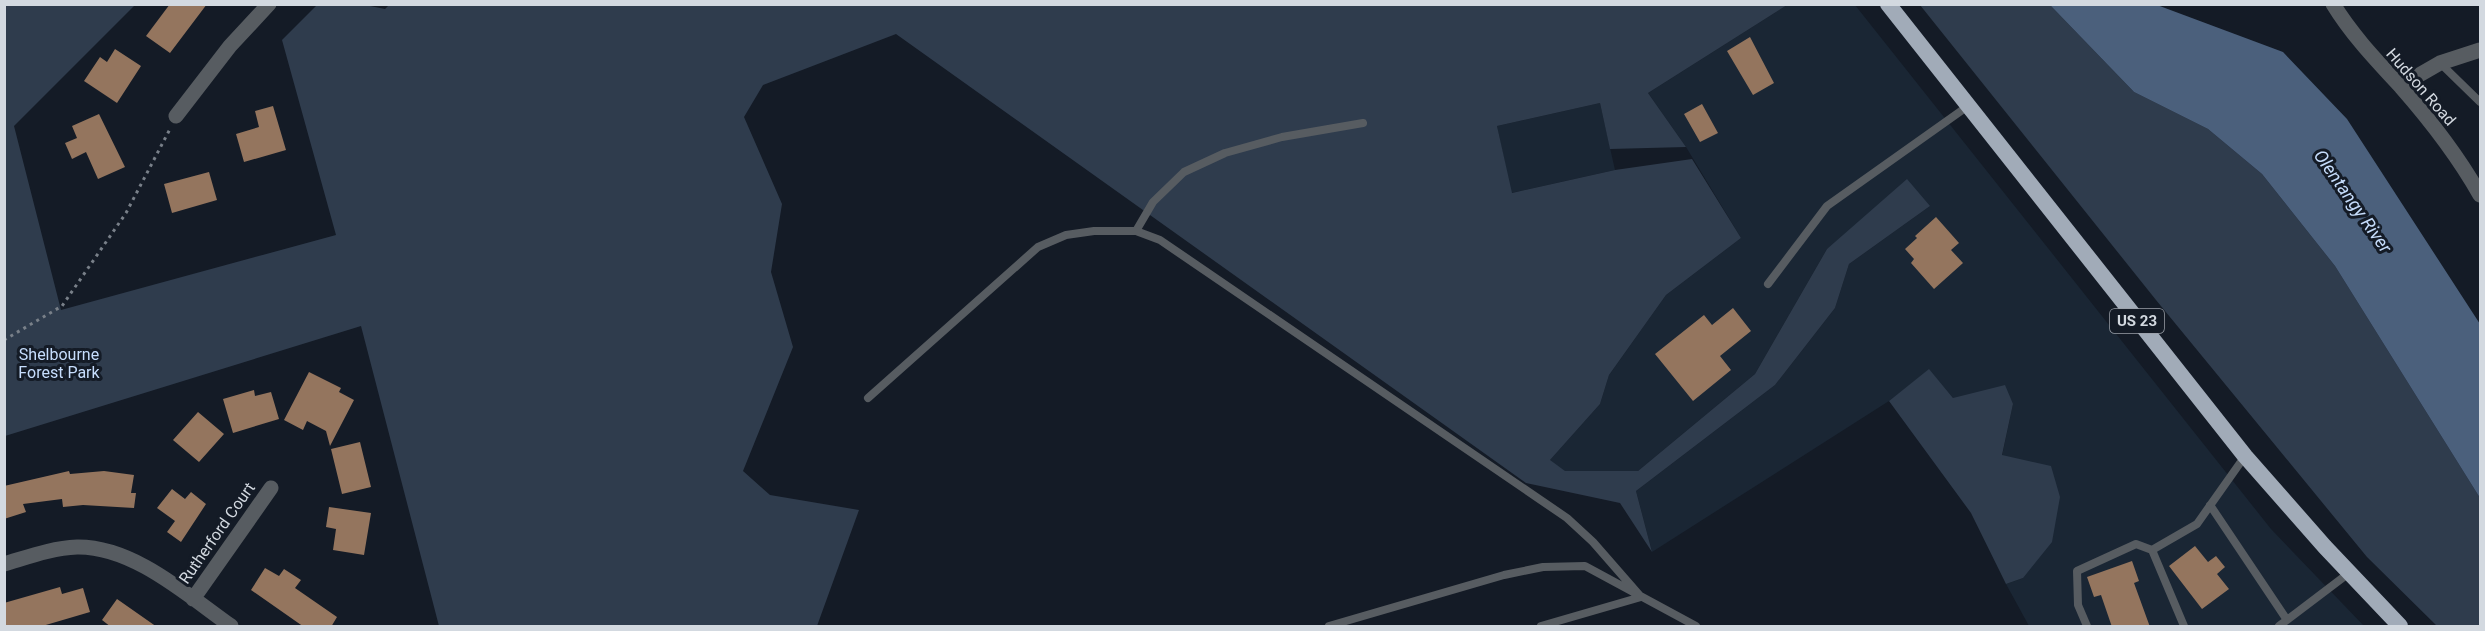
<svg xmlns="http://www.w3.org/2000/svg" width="2485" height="631" font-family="Roboto,sans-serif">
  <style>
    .built { fill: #1a2634 }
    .green { fill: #2f3c4d }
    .water { fill: #4b607c }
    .building { fill: #94755e }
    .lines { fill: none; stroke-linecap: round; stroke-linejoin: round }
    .path { stroke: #798089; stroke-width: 3; stroke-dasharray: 3 4.5; stroke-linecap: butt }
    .service { stroke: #575c61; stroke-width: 8 }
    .minor { stroke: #575c61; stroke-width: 15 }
    .trunk { stroke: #a1abb8; stroke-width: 16 }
    .labels { text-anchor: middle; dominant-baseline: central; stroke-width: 6; stroke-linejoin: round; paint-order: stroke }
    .shield { fill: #141b26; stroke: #9aa0a8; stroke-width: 1.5 }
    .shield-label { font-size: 15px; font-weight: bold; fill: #d3d9e0 }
    .street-label { font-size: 16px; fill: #d3d9e0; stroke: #141b26 }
    .park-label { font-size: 16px; fill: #c6ddfc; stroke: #141b26 }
    .water-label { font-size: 18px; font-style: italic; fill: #c5dcfb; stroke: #141b26 }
  </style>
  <rect width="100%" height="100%" fill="#141b26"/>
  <!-- built -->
  <path class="built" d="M1787 5H1855L2271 529 2364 626H2029L2006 584 2023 578 2002 456 2013 404 1953 398 1929 370 1889 401 1652 552 1636 491 1775 385 1835 308 1849 264 1930 206 1827 249 1755 374 1638 471H1564L1549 461 1600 404 1609 375 1666 295 1741 238 1686 147 1648 93Z
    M1600 103 1615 170 1511 193 1497 126Z"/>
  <!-- green -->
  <path class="green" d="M390 4 1787 5 1648 93 1686 147 1610 149 1600 103 1497 126 1512 193 1615 170 1692 159 1741 238 1666 295 1609 375 1600 404 1550 460 1565 471H1638L1755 374 1827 249 1907 179 1930 206 1849 264 1835 308 1775 385 1636 491 1652 552 1620 503 1526 483 896 34 763 85 744 117 782 204 771 272 793 347 743 471 770 495 859 510 817 626H439L361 326 5 436V5H135L14 126 61 310 336 235 282 40 317 5H365L385 9Z
    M1920 5H2050L2134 92 2208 129 2262 174 2335 266 2480 498V626H2437L2367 557 2156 300Z
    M1929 369 1953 398 2005 385 2013 404 2002 455 2051 466 2060 497 2052 542 2023 578 2006 584 1971 513 1889 401Z"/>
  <!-- water -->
  <path class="water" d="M2050 5H2157L2283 52 2347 119 2480 324V498L2335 266 2262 174 2208 129 2134 92Z"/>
  <!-- building -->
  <path class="building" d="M170 4H207L170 53 146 36Z
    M1750 37 1774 83 1753 95 1727 51Z
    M115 49 141 66 117 103 84 81 100 57 107 62Z
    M1702 104 1718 133 1700 142 1684 114Z
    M273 106 286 150 244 162 236 134 259 127 255 111Z
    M99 114 125 167 98 179 86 152 72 159 65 143 77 138 72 126Z
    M209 172 217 200 172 213 164 184Z
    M1936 217 1959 243 1951 250 1963 263 1934 289 1911 263 1914 259 1905 249 1917 238 1915 236Z
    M1733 308 1751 331 1720 356 1731 370 1693 401 1655 354 1704 315 1712 325Z
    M309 372 341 388 339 392 354 400 330 446 326 431 307 421 303 430 284 420Z
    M254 390 255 396 271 392 279 419 233 433 223 399Z
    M198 412 224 434 199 462 173 440Z
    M360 442 371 487 342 494 331 449Z
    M69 471 70 474 104 471 134 475 131 493H136L134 508 83 505 63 507 62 499 23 504 26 512 4 519V486Z
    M172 489 185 499 191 492 206 504 181 542 167 532 175 521 157 508Z
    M329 507 371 513 364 555 333 550 336 529 326 527Z
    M2195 546 2208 562 2216 556 2225 567 2217 574 2229 589 2202 609 2169 566Z
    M2132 561 2139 581 2134 583 2150 627H2112L2101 595 2094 597 2087 577Z
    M265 568 279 576 284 569 301 580 295 588 337 617 331 627H304L251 590Z
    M60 587 62 594 83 588 90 612 39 627H4V603Z
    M117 599 157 627H111L102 620Z"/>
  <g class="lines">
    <!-- path -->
    <path class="path" d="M4 340 62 306 126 213 170 129"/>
    <!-- service -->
    <path class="service" d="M2440 63 2480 102
      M1136 231 1153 202 1184 172 1225 153 1282 137 1363 123
      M1768 284 1827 206 1968 106
      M868 398 1038 247 1066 235 1094 231H1136L1160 240 1567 518 1593 542 1641 597 1541 626
      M2210 505 2287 620
      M1329 626 1504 575 1543 567 1585 566 1696 626
      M2087 626 2078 605 2077 571 2136 544 2152 550
      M2184 626 2152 550 2197 524 2245 456
      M2279 626 2349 573"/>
    <!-- minor -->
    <path class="minor" d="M2333 4C2352 35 2376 60 2401 87 2430 120 2458 156 2480 195
      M2400 86 2440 63 2480 50
      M176 116 230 46 269 4
      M4 564C28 557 52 548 77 547 133 546 187 595 231 626
      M193 599 271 488"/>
    <!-- trunk -->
    <path class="trunk" d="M1888 4 2245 456 2325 547 2400 626"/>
  </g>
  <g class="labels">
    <!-- shield labels -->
    <rect class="shield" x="2110" y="309" width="54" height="24" rx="4.5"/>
    <g class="shield-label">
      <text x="2137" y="321">US 23</text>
    </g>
    <!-- street labels -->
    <g class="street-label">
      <text transform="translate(2421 87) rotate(49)">Hudson Road</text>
      <text transform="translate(217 533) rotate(-55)">Rutherford Court</text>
    </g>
    <!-- park labels -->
    <g class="park-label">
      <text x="59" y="354">Shelbourne<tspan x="59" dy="18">Forest Park</tspan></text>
    </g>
    <!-- water labels -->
    <g class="water-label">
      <text transform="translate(2353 201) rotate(55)">Olentangy River</text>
    </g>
  </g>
  <!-- border -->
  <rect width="2485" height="631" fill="none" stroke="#d3d9e0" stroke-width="12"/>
</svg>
